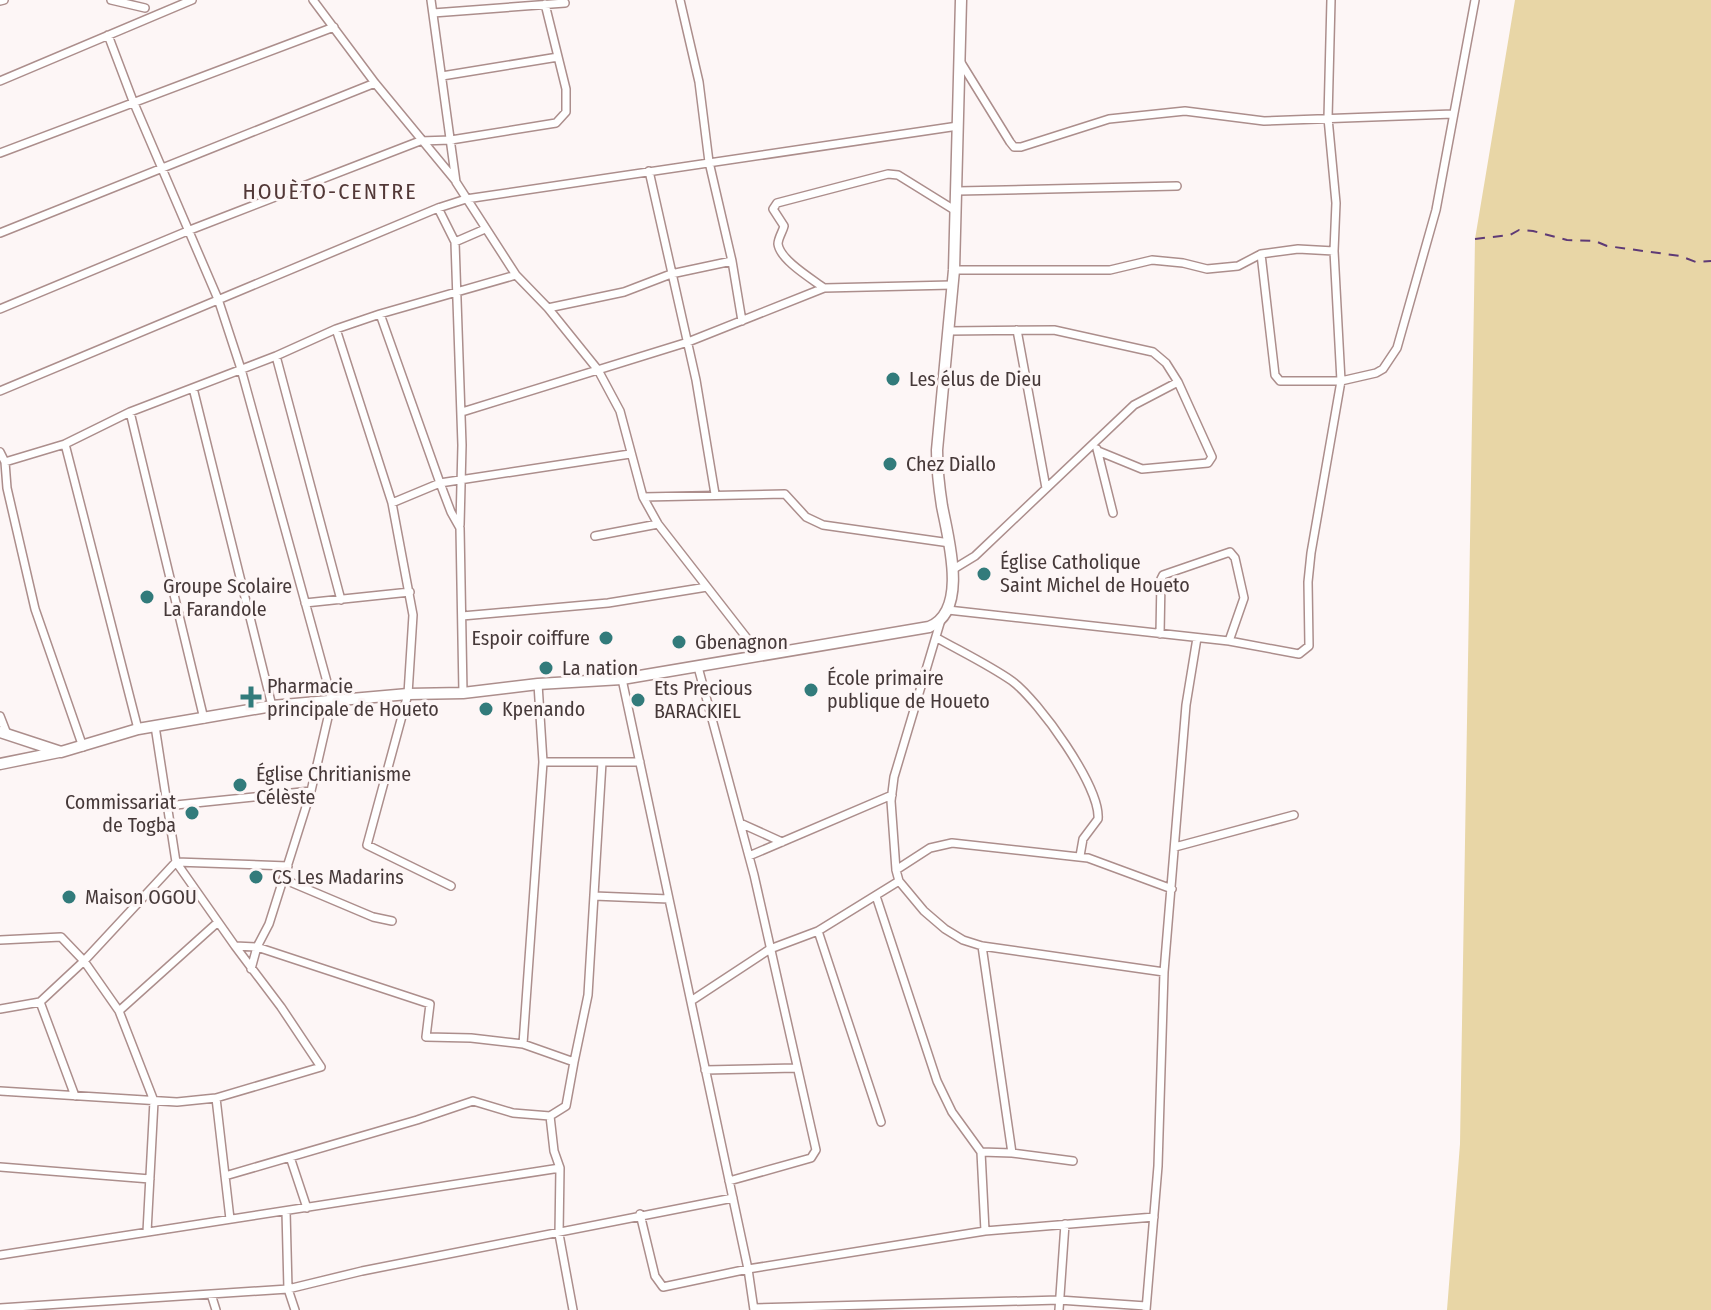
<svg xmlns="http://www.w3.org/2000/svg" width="1711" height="1310" font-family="'Fira Sans Condensed',sans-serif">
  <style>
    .green { fill: #e8d6a6 }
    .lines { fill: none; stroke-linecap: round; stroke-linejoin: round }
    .ferry { stroke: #5e3a76; stroke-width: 2; stroke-dasharray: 10 8; stroke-linecap: butt }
    .street-casing { stroke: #ac8e8c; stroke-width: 10 }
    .secondary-casing { stroke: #ac8e8c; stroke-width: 13 }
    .street { stroke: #fff; stroke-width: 7 }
    .secondary { stroke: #fff; stroke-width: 10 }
    .poi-dot { fill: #327b7b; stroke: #fdf6f6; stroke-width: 3 }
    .labels { text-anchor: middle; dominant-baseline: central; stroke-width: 6; stroke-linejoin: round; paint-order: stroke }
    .poi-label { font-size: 20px; fill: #463939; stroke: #fdf6f6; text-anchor: start }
    .neighbourhood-label { font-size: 22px; letter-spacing: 2px; fill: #523837; stroke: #fdf6f6 }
  </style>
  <rect width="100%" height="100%" fill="#fdf6f6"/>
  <!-- green -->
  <path class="green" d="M1515 0H1711V1310H1447L1460 1144 1475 239Z"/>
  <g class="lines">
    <!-- ferry -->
    <path class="ferry" d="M1475 239 1510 235 1519 230 1533 231 1567 240 1595 241 1607 246 1680 256 1696 262 1711 261"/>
    <!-- street casing -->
    <g class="street-casing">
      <path id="street" d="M111 0 145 8
        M313 0 375 83 455 180
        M431 0 456 182 516 275 548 308 598 370 620 411 643 497 658 524 760 655
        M680 0 699 82 709 162 732 261 742 321
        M0 1 4 0
        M433 13 565 3
        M108 35 133 101 218 299 241 369 332 700 311 791 269 924 257 947 251 969
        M960 61 1010 142 1014 147H1021L1109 119 1185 111 1264 121 1453 114
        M442 76 558 57
        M0 81 192 0
        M0 153 334 27
        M649 171 696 380 715 494
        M958 191 1177 186
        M438 208 455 242 462 445 460 525
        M0 233 375 83
        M455 242 485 229
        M1261 254 1275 375 1280 381H1341L1376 373 1383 369 1397 348 1436 210 1475 0
        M954 270H1110L1152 260 1183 263 1207 269 1238 266 1261 254 1298 249 1334 251
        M824 288C812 279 780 260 778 244 778 238 783 231 784 226L773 209 777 203 888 174 898 175 956 211
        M548 308 624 292 671 274 732 261
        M0 309 190 230 420 141 451 140 556 123 566 112V89L545 4
        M380 314 440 483 451 512 460 528 463 693
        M336 329 392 503 413 615 408 694 367 845 451 886
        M1017 330 1046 488
        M948 331 1054 330 1153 352 1166 363 1178 382 1212 457 1208 463 1142 469 1098 451
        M276 356 341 600
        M193 388 272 706
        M0 391 438 208 466 199 958 126
        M130 412 204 719
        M462 412 688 342 824 288 952 285
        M65 444 138 729
        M1097 449 1113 513
        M0 452 5 462 7 488 35 609 83 747
        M5 462 65 444 130 412 276 356 336 329 380 314 516 275
        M643 497 785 494 806 517 823 525 950 543
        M392 503 440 483 630 454
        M595 536 658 524
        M952 570 975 556 1134 405 1178 382
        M305 603 410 592
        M948 610 1229 641 1299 654 1309 646 1308 582 1311 553 1341 381 1334 251 1336 203 1328 118 1331 0
        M462 616 608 603 707 587
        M940 623 894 777 891 801 896 870 899 881 924 911 945 929 963 940 982 946 1164 972
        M1160 634 1161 579 1163 575 1230 552 1235 558 1244 598 1229 641
        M937 638C962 652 989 665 1012 681 1038 700 1101 787 1098 819L1083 839 1080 856
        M698 667 754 875 816 1150 811 1158 729 1181
        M622 679 748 1269 754 1310
        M0 716 7 734
        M155 726 176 862 235 946 257 947 430 1004 426 1037 471 1038 523 1044 574 1062 588 995 602 762
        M543 762H640
        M166 806 311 791
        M740 823 782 842
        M1175 847 1294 815
        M749 856 892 795
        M896 870 930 848 952 843 1088 858 1172 889
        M283 879 373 917 392 921
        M594 896 669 899
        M876 896 937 1081 952 1112 981 1152 985 1231
        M818 931 881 1122
        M0 940 61 937 84 961 119 1011 154 1101 147 1232
        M982 946 1012 1153
        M691 1001 770 949 818 931 899 881
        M40 1002 75 1096
        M0 1009 40 1002 84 961 176 862 288 866
        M119 1011 218 922
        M523 1044 543 762 538 684
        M705 1070 796 1068
        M0 1091 177 1102 216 1098 321 1067 281 1007 235 946
        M216 1098 230 1219
        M550 1116 566 1106 574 1062
        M981 1152 1012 1153 1073 1161
        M290 1157 307 1208
        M0 1167 150 1179
        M225 1176 417 1120 473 1101 513 1113 550 1116 554 1151 560 1168 559 1234 573 1310
        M286 1211 288 1289 295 1310
        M640 1214 655 1276 663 1287 748 1269 985 1231 1154 1217
        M0 1255 560 1168
        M211 1294 216 1310
        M0 1308 288 1289 362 1271 733 1198
        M754 1308 1059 1300 1146 1306
        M1059 1310 1065 1224
        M1146 1310 1158 1166 1164 972 1186 705 1197 638"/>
    </g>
    <!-- secondary casing -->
    <g class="secondary-casing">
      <path id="secondary" d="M0 732 61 752 138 729 272 706 408 694 463 693 538 684 622 679 929 627C969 611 948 538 942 506 939 487 937 469 937 450L954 270 961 0
        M0 764 59 752"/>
    </g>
    <!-- street -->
    <use href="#street" class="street"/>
    <!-- secondary -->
    <use href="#secondary" class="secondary"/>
  </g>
  <!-- markers -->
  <g class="poi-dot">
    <circle cx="893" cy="379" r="8"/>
    <circle cx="890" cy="464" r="8"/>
    <circle cx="984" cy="574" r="8"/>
    <circle cx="147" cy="597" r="8"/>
    <circle cx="606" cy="638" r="8"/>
    <circle cx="679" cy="642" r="8"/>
    <circle cx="546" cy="668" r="8"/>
    <circle cx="811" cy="690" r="8"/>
    <path d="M247 685h8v8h8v8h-8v8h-8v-8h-8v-8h8z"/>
    <circle cx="638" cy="700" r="8"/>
    <circle cx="486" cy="709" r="8"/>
    <circle cx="240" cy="785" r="8"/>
    <circle cx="192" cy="813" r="8"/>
    <circle cx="256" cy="877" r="8"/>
    <circle cx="69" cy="897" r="8"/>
  </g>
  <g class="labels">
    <!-- poi labels -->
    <g class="poi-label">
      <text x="909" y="379">Les élus de Dieu</text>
      <text x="906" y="464">Chez Diallo</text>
      <text x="1000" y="562">Église Catholique<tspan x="1000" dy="23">Saint Michel de Houeto</tspan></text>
      <text x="163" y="586">Groupe Scolaire<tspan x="163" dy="23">La Farandole</tspan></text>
      <text x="590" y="638" text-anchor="end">Espoir coiffure</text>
      <text x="695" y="642">Gbenagnon</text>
      <text x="562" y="668">La nation</text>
      <text x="827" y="678">École primaire<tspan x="827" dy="23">publique de Houeto</tspan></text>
      <text x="267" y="686">Pharmacie<tspan x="267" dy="23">principale de Houeto</tspan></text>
      <text x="654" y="688">Ets Precious<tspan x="654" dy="23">BARACKIEL</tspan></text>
      <text x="502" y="709">Kpenando</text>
      <text x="256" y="774">Église Chritianisme<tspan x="256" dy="23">Célèste</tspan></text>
      <text x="176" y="802" text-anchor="end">Commissariat<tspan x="176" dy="23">de Togba</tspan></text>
      <text x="272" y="877">CS Les Madarins</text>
      <text x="85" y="897">Maison OGOU</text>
    </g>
    <!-- neighbourhood labels -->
    <g class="neighbourhood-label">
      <text x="330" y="191">HOUÈTO-CENTRE</text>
    </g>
  </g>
</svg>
